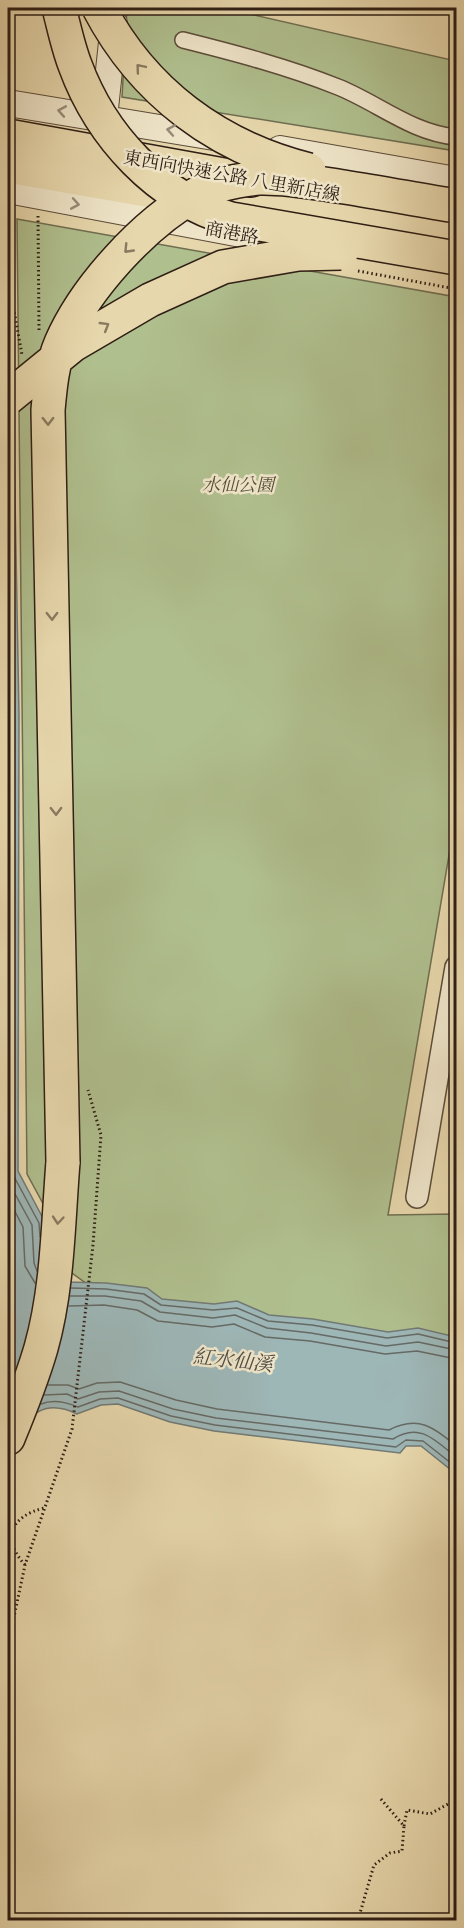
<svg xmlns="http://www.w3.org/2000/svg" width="464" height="1928" font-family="'IM FELL Great Primer','Noto Serif TC',serif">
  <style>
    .green { fill: #b0bf8e; stroke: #6f6e51; stroke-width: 1.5 }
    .water { fill: #9db6b6; stroke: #717975; stroke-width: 1.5 }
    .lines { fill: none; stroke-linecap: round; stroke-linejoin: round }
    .shore { stroke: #666a65; stroke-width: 1.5 }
    .pedestrian-casing { stroke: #5c4c3a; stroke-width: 18 }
    .minor-casing { stroke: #5c4c3a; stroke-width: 24 }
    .tertiary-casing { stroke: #5c4c3a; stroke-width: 28 }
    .trunk-casing { stroke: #2e1e14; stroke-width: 36 }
    .path { stroke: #2e1e14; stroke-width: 3; stroke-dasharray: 1.5 3; stroke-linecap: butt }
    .pedestrian { stroke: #efe5c9; stroke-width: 15 }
    .minor { stroke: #efe5c9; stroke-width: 21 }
    .tertiary { stroke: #efe5c9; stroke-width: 26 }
    .trunk { stroke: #e7d7ac; stroke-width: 33 }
    .trunk-bridge-casing { stroke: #2e1e14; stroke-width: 36; stroke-linecap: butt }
    .trunk-bridge { stroke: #e7d7ac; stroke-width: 33 }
    .oneway { stroke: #8a7a60 }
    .oneway2 { stroke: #988b78 }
    .labels { text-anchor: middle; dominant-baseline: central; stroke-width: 5; stroke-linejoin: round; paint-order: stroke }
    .street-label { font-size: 18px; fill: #2e1e14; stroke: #efe5c9 }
    .park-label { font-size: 18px; font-style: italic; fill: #554e39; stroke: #efe5c9 }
    .water-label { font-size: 20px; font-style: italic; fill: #4f4c45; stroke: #efe5c9 }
  </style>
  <rect width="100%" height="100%" fill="#e7d7ac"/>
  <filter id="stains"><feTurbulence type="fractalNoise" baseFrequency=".00333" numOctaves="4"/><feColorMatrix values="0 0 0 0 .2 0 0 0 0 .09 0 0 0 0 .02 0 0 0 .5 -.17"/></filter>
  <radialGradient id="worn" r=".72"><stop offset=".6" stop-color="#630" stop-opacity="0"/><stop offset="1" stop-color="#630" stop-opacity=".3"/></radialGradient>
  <!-- green -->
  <path class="green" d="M127 8H223L456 61V151L122 97Z
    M17 219 456 297V814L388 1215 456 1214V1348L94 1289 58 1263 53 1222 27 1174Z"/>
  <!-- water -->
  <path class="water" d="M8 8H12L10 225 19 715 18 1171 45 1222 67 1282 106 1283 147 1288 162 1299 214 1304 237 1301 269 1315 313 1319 388 1332 418 1328 456 1337V1474L421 1446H406L400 1453 214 1431 170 1422 118 1404 101 1405 77 1414C41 1396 27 1419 8 1445Z"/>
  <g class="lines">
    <!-- shore -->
    <path class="shore" d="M8 416 13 715 11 1171 39 1223 40 1237
      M8 1181 32 1225 34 1263 37 1271
      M8 1198 23 1227 25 1266 35 1283
      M71 1288 106 1289 144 1294 161 1305 213 1310 237 1308 268 1321 312 1325 387 1338 418 1334 456 1343
      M70 1296H105L141 1301 160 1312 213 1318 235 1315 267 1328 311 1333 386 1346 418 1342 456 1350
      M69 1306 104 1305 137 1310 158 1321 212 1327 234 1324 265 1337 310 1341 385 1354 417 1351 456 1359
      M48 1385H68L79 1389 97 1383 120 1382 176 1400 217 1409 389 1430C418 1415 434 1427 456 1446
      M44 1395 67 1394 78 1399 99 1392 119 1391 173 1409 216 1418 393 1439C420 1422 435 1440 456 1457
      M41 1404C53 1399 66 1402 78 1407L100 1399 118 1398 171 1416 215 1425 396 1447 406 1440 423 1441 456 1467"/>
    <!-- pedestrian casing -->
    <g class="pedestrian-casing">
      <path id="pedestrian" d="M183 40C235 53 288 67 338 87 378 103 412 133 456 137"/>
    </g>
    <!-- minor casing -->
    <g class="minor-casing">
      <path id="minor" d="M417 1197 456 967"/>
    </g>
    <!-- tertiary casing -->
    <g class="tertiary-casing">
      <path id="tertiary" d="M8 103 220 138
        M104 118 114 23
        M280 149 456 180
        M8 190 241 234"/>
    </g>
    <!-- trunk casing -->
    <g class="trunk-casing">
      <path id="trunk" d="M8 136 251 180
        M8 166 186 197
        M8 1438C20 1409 32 1379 41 1348 58 1288 58 1223 63 1162"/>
    </g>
    <!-- path -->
    <path class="path" d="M38 216 39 330
      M358 271 456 289
      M8 277 22 355
      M25 1565C1 1538 10 1517 44 1508
      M8 1645 25 1565 72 1429 93 1245 101 1135 88 1090
      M404 1826 407 1810 430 1814 448 1804 456 1803
      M358 1920 374 1865 390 1853 402 1851 404 1826 380 1798"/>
    <!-- pedestrian -->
    <use href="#pedestrian" class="pedestrian"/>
    <!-- minor -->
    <use href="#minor" class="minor"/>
    <!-- tertiary -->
    <use href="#tertiary" class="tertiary"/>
    <!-- trunk -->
    <use href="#trunk" class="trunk"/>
    <!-- trunk-bridge casing -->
    <g class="trunk-bridge-casing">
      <path id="trunk-bridge" d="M59 8C64 27 68 47 75 65 101 136 158 198 231 219L456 258
        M99 8C143 92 217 147 309 170
        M8 398 73 345 150 300 223 267 298 254 341 253
        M63 1162 48 410C50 388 52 364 61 343 85 288 144 223 197 194 214 185 239 180 259 178 287 177 316 183 344 187 382 193 419 200 456 206"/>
    </g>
    <!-- trunk-bridge -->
    <use href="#trunk-bridge" class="trunk-bridge"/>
  </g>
  <!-- one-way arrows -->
  <defs><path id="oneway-chevron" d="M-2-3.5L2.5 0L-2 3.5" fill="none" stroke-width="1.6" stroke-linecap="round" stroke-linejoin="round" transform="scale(1.5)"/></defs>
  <g class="oneway">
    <use href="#oneway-chevron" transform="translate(140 68) rotate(-130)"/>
    <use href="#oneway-chevron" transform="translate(128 249) rotate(134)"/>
    <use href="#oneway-chevron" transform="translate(105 326) rotate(-31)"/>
    <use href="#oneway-chevron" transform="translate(48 421) rotate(89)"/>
    <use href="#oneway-chevron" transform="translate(52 616) rotate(89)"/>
    <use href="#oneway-chevron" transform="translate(56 811) rotate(89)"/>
    <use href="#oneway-chevron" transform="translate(58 1220) rotate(95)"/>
  </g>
  <g class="oneway2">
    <use href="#oneway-chevron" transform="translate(62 111) rotate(-170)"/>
    <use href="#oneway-chevron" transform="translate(171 130) rotate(-170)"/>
    <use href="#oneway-chevron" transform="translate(75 204) rotate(10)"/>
  </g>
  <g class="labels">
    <!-- street labels -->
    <g class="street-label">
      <text transform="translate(232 176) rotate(10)">東西向快速公路 八里新店線</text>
      <text transform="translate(232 233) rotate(10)">商港路</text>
    </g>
    <!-- park labels -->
    <g class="park-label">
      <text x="238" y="485">水仙公園</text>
    </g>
    <!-- water labels -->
    <g class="water-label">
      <text transform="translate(233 1360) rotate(6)">紅水仙溪</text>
    </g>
  </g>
  <!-- margin -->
  <rect width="464" height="1928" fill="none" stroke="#e7d7ac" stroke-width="30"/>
  <rect x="9" y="9" width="446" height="1910" fill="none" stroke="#2e1e14" stroke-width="3"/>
  <rect x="15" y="15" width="434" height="1898" fill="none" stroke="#2e1e14" stroke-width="1.5"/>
  <rect width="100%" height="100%" filter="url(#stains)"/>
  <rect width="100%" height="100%" fill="url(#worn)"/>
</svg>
